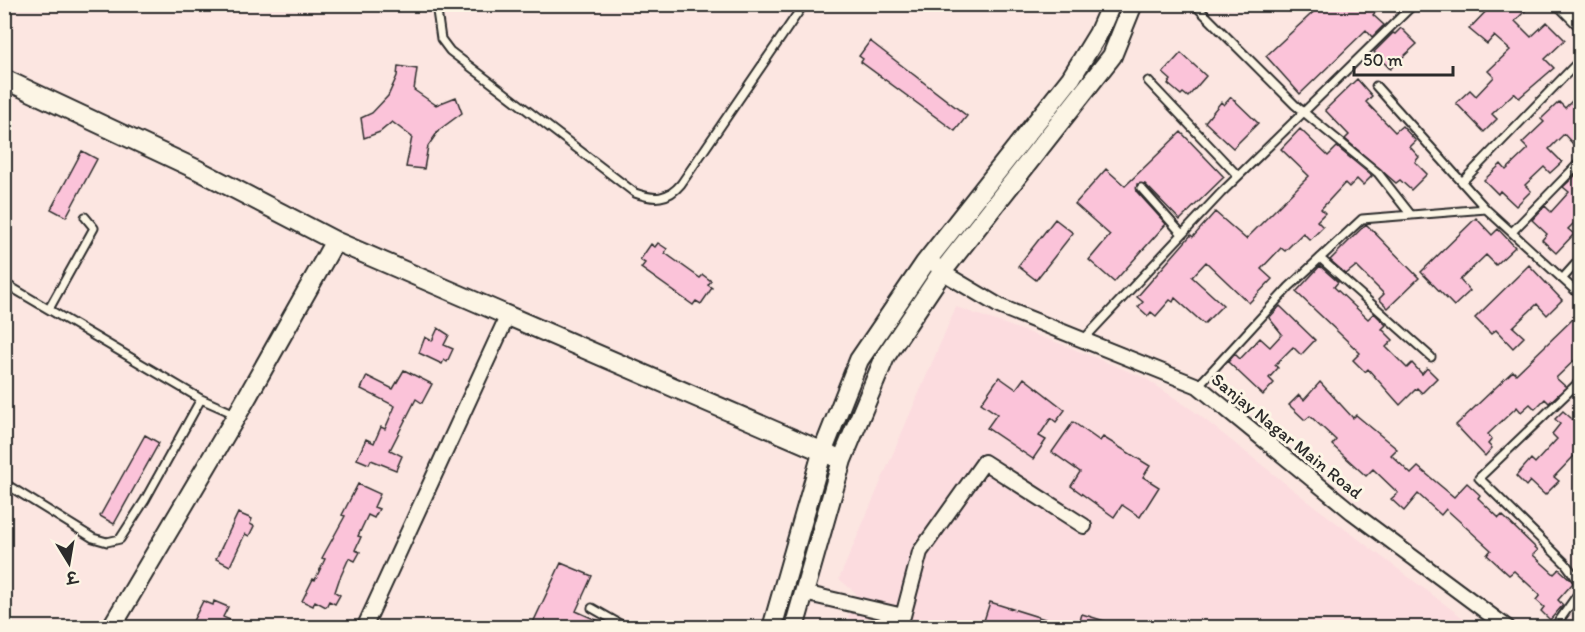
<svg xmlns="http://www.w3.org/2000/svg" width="1585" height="632" font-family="Itim,'Playpen Sans Deva',sans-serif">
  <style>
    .built { fill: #fcdcdf }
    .building { fill: #fbc3d9; stroke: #2b2b2b; stroke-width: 1.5 }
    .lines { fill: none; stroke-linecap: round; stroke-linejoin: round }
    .service-casing { stroke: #2b2b2b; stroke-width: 11 }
    .minor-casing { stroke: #2b2b2b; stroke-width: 18 }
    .tertiary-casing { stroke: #2b2b2b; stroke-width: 22 }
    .service { stroke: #fcf5e5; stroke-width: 7 }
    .minor { stroke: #fcf5e5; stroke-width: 14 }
    .tertiary { stroke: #fcf5e5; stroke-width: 18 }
    .labels { text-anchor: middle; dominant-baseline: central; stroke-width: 6; stroke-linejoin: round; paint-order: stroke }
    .street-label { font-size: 18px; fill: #2b2b2b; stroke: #fcf5e5 }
  </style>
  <rect width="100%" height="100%" fill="#fce6e1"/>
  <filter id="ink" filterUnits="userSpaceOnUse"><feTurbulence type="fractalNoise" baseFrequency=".0167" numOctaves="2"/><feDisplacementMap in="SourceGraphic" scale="12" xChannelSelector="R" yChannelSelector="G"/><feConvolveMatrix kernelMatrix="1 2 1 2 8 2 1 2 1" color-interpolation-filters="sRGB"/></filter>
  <g filter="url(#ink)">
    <!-- built -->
    <path class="built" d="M956 307 1061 344 1145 378 1194 411 1305 499 1475 627H845L856 593 839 579Z"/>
    <!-- building -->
    <path class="building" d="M1322 4H1382L1373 15 1384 25 1372 37 1366 30 1300 94 1266 56Z
      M1493 4H1520L1526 10 1515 21 1531 37 1547 22 1565 40 1545 59 1554 68 1519 98 1514 93 1492 114 1497 119 1484 132 1456 103 1470 90 1476 96 1494 77 1488 71 1510 50 1494 36 1487 44 1469 29Z
      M1401 28 1417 44 1390 69 1374 52 1393 33 1395 34Z
      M870 41 967 116 955 131 861 62 863 59 859 56Z
      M1181 53 1206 76 1188 97 1183 93 1181 95 1168 84 1171 80 1163 73Z
      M398 66 417 69 414 90 436 105 456 97 462 113 439 130 428 146 424 169 406 167 412 137 392 122 380 132 364 138 361 118 372 113 388 96 397 76Z
      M1357 79 1372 96 1366 102 1395 132 1402 126 1416 141 1410 147 1419 157 1415 162 1427 174 1411 190 1400 180 1396 183 1345 139 1349 135 1325 110Z
      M1581 92V138L1573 144 1564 134 1549 149 1562 162 1550 173 1544 167 1525 185 1531 191 1516 206 1500 191 1498 194 1484 180 1501 164 1506 170 1528 149 1522 143 1544 122 1541 119 1559 102 1565 108Z
      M1231 97 1258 123 1233 148 1205 122 1221 102 1224 105Z
      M1300 129 1328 156 1337 147 1372 176 1363 185 1357 179 1349 187 1345 183 1321 209 1325 213 1317 221 1323 227 1310 240 1303 233 1285 251 1281 248 1261 269 1272 279 1249 303 1206 262 1192 277 1223 305 1204 324 1175 298 1173 302 1170 300 1156 316 1151 312 1148 316 1138 307 1143 302 1137 297 1191 235 1193 237 1215 212 1246 239 1309 176 1281 149Z
      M1181 132 1224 177 1180 220 1145 184H1137V192L1166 224 1114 282 1089 260 1110 235 1075 204 1106 169 1125 186Z
      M82 151 97 159 66 217 51 209Z
      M1581 170V216L1568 229 1574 234 1556 253 1542 240 1547 234 1532 220 1545 206 1551 212 1569 192 1563 187Z
      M1476 218 1492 235 1498 229 1515 247 1496 265 1486 255 1460 280 1470 291 1454 306 1421 272Z
      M1055 219 1073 233 1036 280 1018 266Z
      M1366 224 1419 278 1388 308 1379 299 1384 294 1356 266 1346 274 1330 260Z
      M658 243 667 249 665 253 700 278 703 275 711 281 708 285 712 288 701 304 696 301 693 305 641 268 645 263 640 260 651 244 655 247Z
      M1529 265 1562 300 1547 315 1537 304 1513 327 1524 337 1513 348 1496 330 1491 334 1475 318Z
      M1320 266 1338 282 1334 287 1368 319 1374 313 1386 325 1382 329 1393 340 1386 347 1407 368 1412 363 1422 374 1427 368 1437 378 1422 393 1417 388 1400 405 1368 369 1365 372 1353 360 1360 353 1296 292Z
      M1280 306 1315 340 1301 355 1293 347 1275 365 1278 368 1269 378 1274 383 1263 395 1228 362 1235 354 1240 359 1260 338 1270 347 1282 334 1269 318Z
      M1574 318 1581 325V354L1556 378 1566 387 1549 403 1545 399 1535 409 1530 404 1521 412 1517 407 1488 434 1492 439 1488 444 1492 448 1485 456 1456 425 1513 371 1516 374Z
      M438 328 449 335 444 345 453 349 447 362 444 360 442 364 419 353 425 337 432 341Z
      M404 370 432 384 422 403 416 399 390 450 402 456 396 470 371 460 369 464 357 459 366 439 374 443 381 427 385 429 395 406 361 389 367 376 393 389Z
      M999 377 1016 389 1024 378 1065 410 1056 422 1051 418 1039 436 1046 440 1033 459 987 428 997 414 981 403Z
      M1320 382 1353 418 1356 415 1397 449 1391 455 1411 474 1418 467 1454 497 1467 483 1480 495 1478 498 1499 518 1502 515 1538 550 1533 555 1554 574 1559 569 1571 580 1573 583 1558 600 1563 605 1550 620 1541 611 1544 607 1536 600 1540 595 1514 571 1509 575 1487 555 1491 550 1446 509 1441 515 1418 494 1404 511 1391 499 1398 493 1373 469 1366 476 1332 445 1336 440 1310 416 1305 420 1289 405 1299 395 1304 400Z
      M1563 411 1579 425 1574 431 1581 436V462L1574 456 1554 477 1559 481 1545 495 1530 481 1526 486 1516 476 1531 459 1535 463 1557 439 1552 434 1560 424 1555 419Z
      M1073 422 1100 441 1103 437 1150 466 1143 477 1159 487 1140 517 1122 505 1114 517 1071 486 1080 472 1052 452Z
      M145 435 159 443 114 524 100 516Z
      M358 484 380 494 374 507 379 509 374 518 368 515 358 536 361 537 355 550 360 552 355 561 349 558 339 580 335 592 340 595 335 604 329 601 326 607 315 601 313 606 302 601 313 579 315 580 325 559 322 558 345 516 342 515Z
      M238 513 252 519 250 524 254 526 249 536 245 534 230 566 216 559Z
      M561 563 592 576 576 611 612 627H531Z
      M203 601 213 605 214 601 228 607 223 617 245 627H201L192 623Z
      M990 602 1064 625 1063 627H982Z
      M1082 614 1117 625 1116 627H1078Z"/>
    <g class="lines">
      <!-- service casing -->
      <g class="service-casing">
        <path id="service" d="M436 4 441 39 450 51 635 193C654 200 668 200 681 184L804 4
          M1194 4 1295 105 1378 173 1411 215
          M1148 81 1238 176
          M1376 86 1486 209
          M1462 182 1580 60
          M1141 188 1182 234
          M1512 232 1580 162
          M1320 258 1431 357
          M1563 278 1580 259
          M4 283 201 399 235 414
          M49 309 94 228 85 217
          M1083 340 1221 193 1414 4
          M1580 381 1479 478 1565 563 1580 583
          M1198 386 1289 287 1362 219 1486 209 1580 295
          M4 483 93 538 107 542 120 539 145 500 201 399
          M592 608 627 628
          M1554 628 1580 591"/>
      </g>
      <!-- minor casing -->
      <g class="minor-casing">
        <path id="minor" d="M1561 4 1580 23
          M929 258 942 272 1001 307 1198 386 1352 512 1508 628
          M804 593 903 616 920 552 984 462 1084 526
          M364 628 508 315"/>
      </g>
      <!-- tertiary casing -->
      <g class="tertiary-casing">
        <path id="tertiary" d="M4 79 198 170 335 241 842 460
          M111 628 237 415 335 241
          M772 628 822 453 859 360 925 263 1071 78 1098 34 1111 4
          M794 628 842 460 885 357 942 272 1112 56 1133 4"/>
      </g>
      <!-- service -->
      <use href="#service" class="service"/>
      <!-- minor -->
      <use href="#minor" class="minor"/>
      <!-- tertiary -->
      <use href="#tertiary" class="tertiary"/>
    </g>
  </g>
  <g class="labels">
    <!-- street labels -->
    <g class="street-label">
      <text transform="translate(1287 436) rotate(39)">Sanjay Nagar Main Road</text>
    </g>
  </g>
  <!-- margin -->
  <rect width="1585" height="632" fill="none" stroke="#fcf5e5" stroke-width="24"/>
  <rect x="12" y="12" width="1561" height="608" fill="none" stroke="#2b2b2b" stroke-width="2" filter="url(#ink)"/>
  <!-- north arrow -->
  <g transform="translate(69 563) rotate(169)" stroke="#fcf5e5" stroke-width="4.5" paint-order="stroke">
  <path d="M0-4.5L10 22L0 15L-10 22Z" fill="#2b2b2b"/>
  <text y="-9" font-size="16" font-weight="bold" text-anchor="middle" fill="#2b2b2b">उ</text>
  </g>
  <!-- scale -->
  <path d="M1354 66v9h99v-9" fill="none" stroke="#2b2b2b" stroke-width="3"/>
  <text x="1363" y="66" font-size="18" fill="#2b2b2b" stroke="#fcf5e5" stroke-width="4.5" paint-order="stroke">50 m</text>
</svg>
